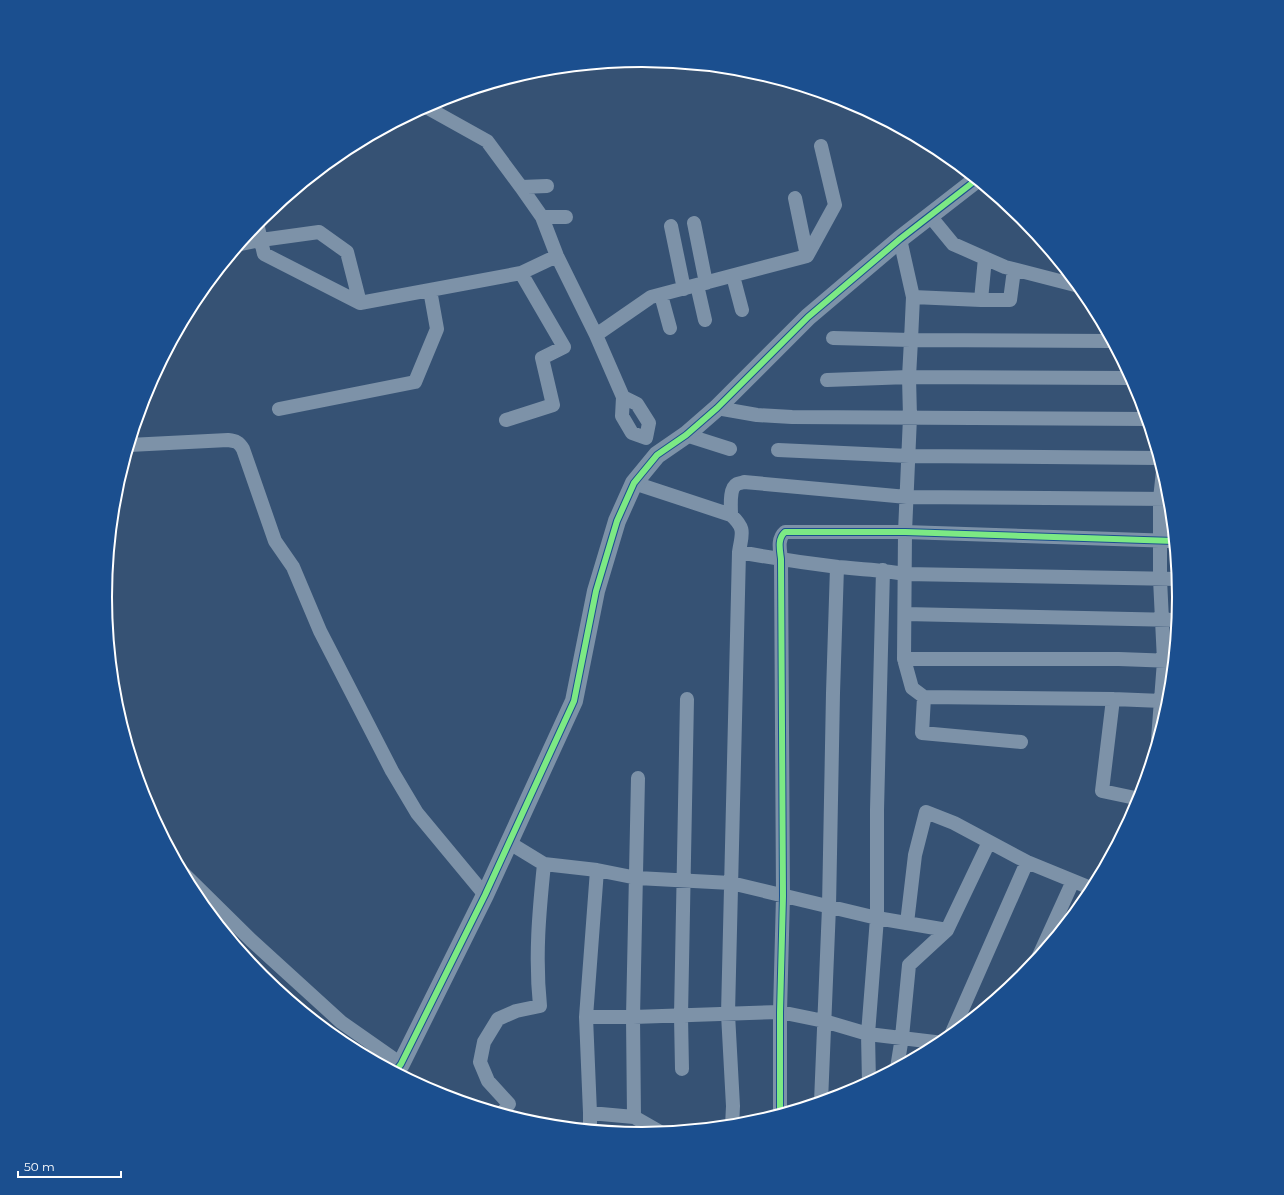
<svg xmlns="http://www.w3.org/2000/svg" width="1284" height="1195" font-family="Montserrat,sans-serif">
  <style>
    .lines { fill: none; stroke-linecap: round; stroke-linejoin: round }
    .minor { stroke: #7d92a8; stroke-width: 14 }
    .tertiary { stroke: #7d92a8; stroke-width: 18 }
    .cycleway-casing { stroke: #1b4f8f; stroke-width: 8 }
    .cycleway { stroke: #7ce984; stroke-width: 6 }
    .rim { fill: none; stroke: #fff; stroke-width: 2 }
  </style>
  <rect width="100%" height="100%" fill="#365274"/>
  <g class="lines">
    <!-- minor -->
    <path class="minor" d="M426 107 487 141 521 187 542 217 557 256 596 335 623 397
      M521 187 547 186
      M795 198 807 256
      M930 216 953 244 1005 267 1079 286
      M542 217H566
      M257 223 264 254 360 303 521 273 557 256
      M694 223 706 283
      M671 226 684 289
      M240 244 261 240 319 232 347 252 360 303
      M733 276 742 310
      M697 285 705 320
      M661 295 670 328
      M913 297 981 300H1010L1014 270
      M981 300 985 258
      M596 335 651 297 807 256 835 205 821 146
      M833 338 911 340 913 297 900 239
      M827 380 909 377 1131 378
      M623 397 637 404 649 423 646 438 632 433 622 416Z
      M717 408 757 415 792 417 1147 419
      M279 409 415 382 437 329 430 290
      M506 420 553 405 542 358 564 347 521 273
      M686 435 730 449
      M129 445 228 440C236 441 239 442 243 449L275 541 293 567 320 631 392 771 417 813 485 895
      M778 450 909 456 1159 458
      M634 483 731 515C746 529 742 533 739 552 772 558 805 563 838 567 860 569 883 570 905 574L1178 579
      M731 515C731 507 729 488 737 484 739 483 742 483 744 482L907 497 1170 499
      M905 614 1177 620
      M904 659H1119L1173 661
      M924 697 1113 699 1162 701
      M1113 699 1102 791 1140 799
      M1158 739 1164 661 1160 579V499L1163 471
      M1021 742 922 733 924 697 912 688 904 659 905 532 910 417 909 377 911 340 1111 341
      M508 842 544 864 597 870 637 878 731 883 877 918 947 930
      M183 873 251 940 341 1022 401 1064
      M907 923 915 855 926 812 954 823 1027 862 1093 889
      M1038 958 1073 881
      M586 1017H633L780 1012 824 1021 868 1034 943 1043
      M950 1037 1027 862
      M897 1068 902 1037 909 965 947 930 989 842
      M682 1069 681 1016 687 699
      M869 1083 868 1034 877 918V810L883 570
      M821 1102 829 907 833 693 837 567
      M590 1113 586 1017 597 870
      M501 1114 509 1104 488 1081 480 1062 484 1042 498 1019 516 1011 540 1006C535 957 539 913 544 864
      M780 1115V1012L783 896 781 559C780 550 777 539 785 532H905L1174 541
      M634 1117 633 1017 638 778
      M732 1126 733 1106 728 1014 739 552
      M590 1130V1113L634 1117 662 1133"/>
    <!-- tertiary -->
    <path class="tertiary" d="M395 1072 401 1064 485 895 574 701 596 591 617 521 634 483 657 455 686 435 717 408 808 317 900 239 976 180"/>
    <!-- cycleway casing -->
    <g class="cycleway-casing">
      <path id="cycleway" d="M395 1072 401 1064 485 895 574 701 596 591 617 521 634 483 657 455 686 435 717 408 808 317 900 239 976 180
        M780 1115V1012L783 896 781 559C780 550 777 539 785 532H905L1174 541"/>
    </g>
    <!-- cycleway -->
    <use href="#cycleway" class="cycleway"/>
  </g>
  <!-- crop -->
  <path d="M0 0H1284V1195H0ZM112 597a530 530 0 1 1 1060 0a530 530 0 1 1-1060 0Z" fill="#1b4f8f" fill-rule="evenodd"/>
  <path class="rim" d="M112 597a530 530 0 1 1 1060 0a530 530 0 1 1-1060 0Z"/>
  <!-- scale -->
  <path d="M18 1171v6h103v-6" fill="none" stroke="#ffffff" stroke-width="2"/>
  <text x="24" y="1171" font-size="12" fill="#ffffff" stroke="#1b4f8f" stroke-width="3" paint-order="stroke">50 m</text>
</svg>
